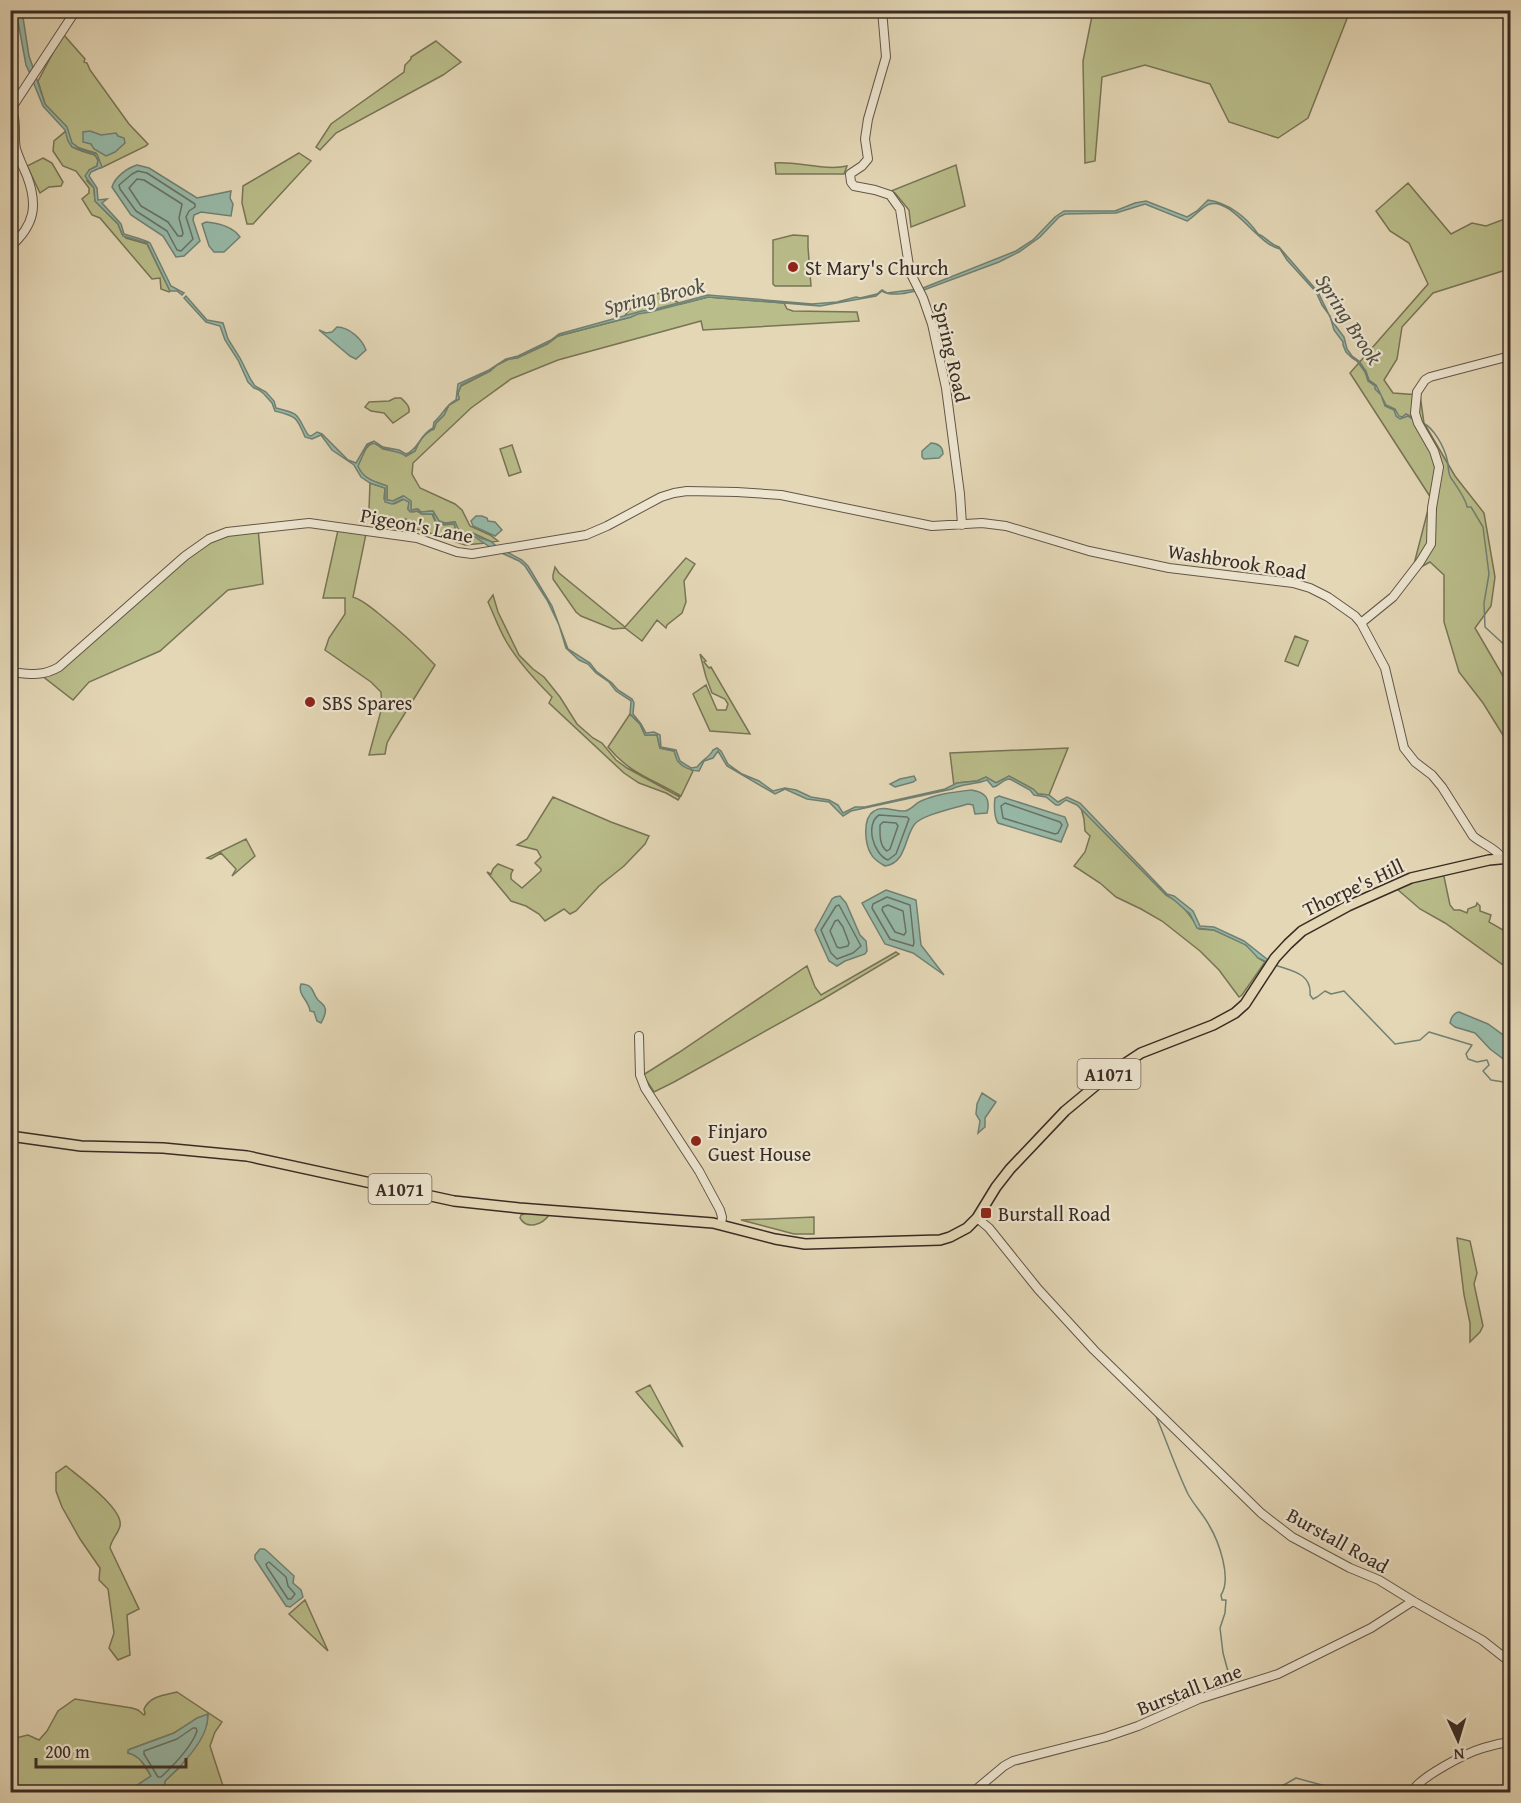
<svg xmlns="http://www.w3.org/2000/svg" width="1521" height="1803" font-family="'Gentium Book Plus',serif">
  <style>
    .green { fill: #b9bd8a; stroke: #787457; stroke-width: 1.5 }
    .water { fill: #97baa9; stroke: #718174; stroke-width: 1.5 }
    .lines { fill: none; stroke-linecap: round; stroke-linejoin: round }
    .shore { stroke: #687266; stroke-width: 1.5 }
    .stream { stroke: #718174; stroke-width: 1.5 }
    .minor-casing { stroke: #635648; stroke-width: 10 }
    .major-casing { stroke: #382b24; stroke-width: 12 }
    .minor { stroke: #ede5d0; stroke-width: 8 }
    .major { stroke: #e4d7b6; stroke-width: 9 }
    .poi-dot { fill: #8f2418; stroke: #ede5d0; stroke-width: 2 }
    .labels { text-anchor: middle; dominant-baseline: central; stroke-width: 4.5; stroke-linejoin: round; paint-order: stroke }
    .shield { fill: #ede5d0; stroke: #6e6358; stroke-width: 1.5 }
    .shield-label { font-size: 18px; font-weight: bold; fill: #382b24 }
    .poi-label { font-size: 20px; fill: #382b24; stroke: #ede5d0; text-anchor: start }
    .street-label { font-size: 20px; fill: #382b24; stroke: #ede5d0 }
    .water-label { font-size: 21px; font-style: italic; fill: #504f45; stroke: #ede5d0 }
  </style>
  <rect width="100%" height="100%" fill="#e4d7b6"/>
  <filter id="stains"><feTurbulence type="fractalNoise" baseFrequency=".00333" numOctaves="4"/><feColorMatrix values="0 0 0 0 .2 0 0 0 0 .09 0 0 0 0 .02 0 0 0 .5 -.17"/></filter>
  <radialGradient id="worn" r=".72"><stop offset=".6" stop-color="#630" stop-opacity="0"/><stop offset="1" stop-color="#630" stop-opacity=".3"/></radialGradient>
  <!-- green -->
  <path class="green" d="M1093 11V10L1350 11 1308 118 1278 138 1229 122 1210 84 1145 65 1102 77 1095 161 1085 163 1083 61Z
    M63 34 85 59 84 62 87 63 90 70 129 124 148 144 146 146 101 168 96 153 79 148 72 143 65 125 58 120 45 104 38 81Z
    M436 41 461 62 443 75 336 133 320 150 316 147 331 124 404 72 405 65 411 59V57Z
    M66 131C70 151 77 149 95 155L98 160 97 166 89 170 87 181 94 188 95 201 118 224 122 234 126 238 147 244 170 291 169 292 161 289 160 278 152 279 100 218 92 215 82 199 89 193V188L76 171 63 166 53 151 54 141Z
    M299 153 311 161 253 224H247L242 203 243 186Z
    M43 158 52 163 63 182 61 186 49 187 40 193 27 166Z
    M775 163C797 161 825 171 847 166L844 174H776Z
    M956 165 965 206 911 227 909 210 895 193 891 191Z
    M1408 183 1451 234 1472 223 1486 226 1510 217V272L1509 269 1433 293 1402 327 1397 359 1384 380 1393 393 1420 395 1424 423 1455 476 1484 513 1495 577 1491 606 1475 628 1510 688V740H1506L1483 703 1459 672 1444 622V575L1430 562 1412 572 1431 498 1350 373 1428 284 1409 243 1390 231 1376 211Z
    M793 235 808 236V247L811 286H775L773 284V240Z
    M660 293 681 304 708 297 784 303 787 309 793 311 857 312 859 321 703 330 701 321 558 360 511 379 471 408 413 463 412 474 420 488 455 504 462 510 470 526 490 535 498 541 492 542 473 533 460 535 455 522 445 523 439 521 433 511 421 512 418 509 411 510V503L403 496 393 501 387 500V486C375 482 363 479 357 466 363 458 364 444 375 443L383 449 400 452 406 456 415 451C418 442 425 432 434 429L436 423 444 415 449 405 459 399 458 393 461 386 490 371 497 365 509 359 517 358 547 344 558 336 631 317 636 314 624 317C633 303 644 296 660 293Z
    M395 398H401C406 403 410 406 409 412L393 423 384 413 371 411 365 407 369 402 389 401Z
    M512 445 521 472 509 476 500 449Z
    M370 483 385 488 384 499 394 504 404 499 409 502 408 509 413 512 417 511 422 514H432L435 521 444 525 454 524 459 538 472 535 486 543 465 545 421 530 408 528 406 519C389 523 381 523 369 509Z
    M258 528 263 584 228 590 160 651 89 682 73 700 41 675 48 673 209 539Z
    M338 530 366 534 353 597C363 600 370 607 378 613 398 629 417 646 435 665L392 734 387 743 385 754 369 755 382 707 381 692 371 682 325 650 329 638 345 614V598H323Z
    M686 558 695 564 684 581 686 602 682 613 667 625 666 628 657 620 642 641 625 628 613 629 581 616 576 612 553 579V575L555 567 559 573 625 627Z
    M493 595 498 612 519 655 533 669 544 677 560 697 577 724 593 738 602 743 616 760 627 768 680 797 678 800 666 793 639 783 624 773 549 703 552 697C535 680 518 662 506 641 499 629 494 615 488 602Z
    M1295 636 1308 641 1298 666 1285 661Z
    M700 654 706 661 704 662 709 668 711 667 750 734 710 731 693 694 706 685 717 710H726L728 704 725 699 712 693 706 677Z
    M630 714 640 724 645 735H657L660 748 674 751 678 761 693 771 681 796C653 779 630 774 608 747Z
    M1068 748 1049 795 1038 794 1033 789 1009 776 996 783 986 777 977 781 957 783 954 786 950 753Z
    M553 797 611 822 649 836 645 844 624 866 599 886 576 911 570 914 564 909 545 921 539 914 526 906 511 901 487 872 491 874 493 869 498 864 513 870 511 874V879L522 888 541 871V869L535 863 541 857 537 850 517 845 527 839Z
    M1081 808 1166 895C1181 902 1190 915 1199 929L1214 930 1243 943 1253 951 1258 958 1265 962 1242 995 1239 997 1219 970 1200 951 1162 921 1141 909 1116 897 1100 883 1074 866 1085 852 1090 836 1085 831 1084 819Z
    M246 839 255 856 232 876 236 869 221 853 211 859 207 858Z
    M1443 872 1450 905 1454 910H1460L1467 913 1468 909 1476 906 1477 903 1480 906V911L1491 915 1489 922 1510 934V970L1445 923 1420 909 1397 889 1424 877Z
    M896 952 899 954 823 999 674 1082 654 1092 643 1075 678 1053 807 966 815 987 821 995Z
    M526 1213 549 1214V1215C542 1225 527 1230 520 1218L521 1215Z
    M814 1217V1234H794L741 1220Z
    M1457 1238 1470 1241 1477 1273 1474 1284 1483 1326 1480 1332 1470 1342V1323L1464 1295Z
    M650 1385 683 1447 636 1392Z
    M66 1466C78 1476 124 1509 120 1526 118 1534 111 1540 110 1548L139 1609 127 1615 130 1655 118 1660 109 1648 114 1633 108 1589 99 1580 100 1568 80 1539 62 1507 56 1491V1473Z
    M305 1600 328 1651 289 1614Z
    M177 1692 222 1722 215 1732 210 1746 225 1792H164L165 1781 180 1767 207 1724 208 1714 174 1733 130 1749 128 1753 138 1756 151 1776 127 1792H38L11 1786V1739L28 1735 39 1740 47 1731 58 1711 75 1699 132 1708 138 1710 144 1715 145 1714 144 1709C150 1696 164 1695 177 1692Z"/>
  <!-- water -->
  <path class="water" d="M16 11H22L29 56 35 73 32 78 26 65Z
    M35 74 45 104 67 127 72 143 79 148 97 154 102 167 91 172 89 176 97 188 98 200 107 199 102 203 121 224 124 234C130 236 146 240 150 243L171 286 184 293 182 295 177 291H170L147 243 123 236 118 224 95 201 94 188 85 176 89 170 97 166 98 160 95 155 72 147 68 141 65 130 43 106 32 79Z
    M90 131 101 135 116 133 118 136 124 138 125 143 115 152 106 156 94 149 91 144 83 142V132Z
    M137 165 149 168 197 198 231 191 230 198 233 204 231 216 201 212 194 215 193 220 200 241 184 256 176 257 163 236 131 215 112 187C115 177 127 168 137 165Z
    M1208 200C1228 203 1247 217 1258 234 1266 237 1271 245 1279 247L1318 292 1332 321 1344 337 1347 349 1352 356 1359 361 1366 371 1369 380 1376 385 1386 405 1395 409 1399 416 1402 417 1406 414 1418 420 1419 423 1408 416 1400 419 1396 416 1394 410 1385 406 1381 395 1375 389V386L1368 381 1365 372 1357 361 1352 358 1346 352 1343 345V342L1334 330 1330 316 1322 305 1316 292 1287 260 1280 249C1258 245 1232 198 1210 204 1204 205 1194 217 1187 221L1145 204 1116 213 1065 214 1059 217 1040 237 1019 252 999 262 929 288 924 290 923 288 1016 251 1033 240 1055 217 1064 211H1115L1135 203 1146 201 1187 217 1197 211Z
    M206 222C218 223 233 227 240 237L224 252H214L209 246 202 224Z
    M918 289 919 290C908 293 892 297 882 291L876 296 820 306 708 297 650 312 638 314 631 317 558 336 547 344 517 358 508 359 497 365 490 371 461 385 458 393 459 399 449 405 444 415 436 423 434 429C425 432 418 442 415 451L406 456C399 451 394 452 386 449 381 448 378 444 372 443L367 446 358 466C363 479 375 482 387 486V500L393 501 404 496 411 501V510L417 509 421 512 433 511 439 521 445 523 455 522 461 535 473 533 480 538 490 541 499 548 522 560 528 566 552 606 568 649 590 663 596 671 612 683 618 690 632 699 634 703 633 714 641 724 646 733 654 732 660 735 661 747 676 750 680 761 691 768 697 767C703 759 709 758 713 750L717 748 721 751 728 764 742 774 759 781 773 791 785 788 796 790 811 797 829 800 838 805 843 813 855 807H865L945 789 957 783 977 781 986 777 996 783 1009 776 1033 789 1038 794 1049 795 1058 802 1067 797 1080 803 1167 894 1174 896 1193 911 1200 926 1214 927 1244 941 1268 960 1267 962 1258 958 1246 945 1214 930 1197 928 1190 914 1173 899 1166 895 1077 805 1066 800 1059 805H1056L1046 797 1034 795 1030 790 1010 779C1002 779 1000 786 993 787L987 780C975 785 962 783 952 789L851 811 843 816 829 802 807 799 785 789 775 794 727 766 718 751 713 758 704 761 699 771C692 771 681 767 677 760 676 757 675 754 674 751L660 748 657 735H645L640 724 630 714 631 701 616 691 609 682 596 673 588 664 579 660 566 648 559 625 547 600 525 566 519 561 493 549 472 535 459 538 454 524H437L433 514H422L417 511 410 512 408 509 409 502 403 499 392 504 385 502V488L370 483 361 477 354 465 332 450 321 435 312 439 305 437C297 417 296 416 275 411L272 403 264 394 259 390 254 388 248 382 238 360 225 340 220 326 206 322 184 298 186 296 207 320 223 323 228 339 240 358 251 380 255 386 266 392 274 401 276 408C302 414 296 415 308 435L311 436 317 432 322 434 348 460 356 463 367 444 374 441 383 447 399 450 406 454C418 450 421 433 433 428L434 422C443 415 446 404 456 400L458 384 489 370 506 359 518 356 551 340 559 334 642 311 652 310 708 295 812 304 837 302 856 297 860 298 877 294 882 290 887 293Z
    M337 327C349 327 362 339 366 350L356 359 350 356 319 330 326 333 332 332Z
    M931 443C938 443 943 447 943 454L939 458 924 459 922 457V451Z
    M476 516H482L487 518 488 521 495 522 502 530 495 536 473 526 471 521Z
    M914 776 916 780 913 782 895 787 890 784 900 779Z
    M971 790C985 792 991 798 987 813L975 814 973 805 968 804C956 808 920 815 914 825 904 839 906 863 885 866 880 863 874 860 871 854 865 844 862 818 874 811 883 805 895 812 905 811 912 810 915 803 921 801 936 794 954 792 971 790Z
    M999 796 1065 817 1068 825 1061 842 998 823C994 817 994 805 995 798Z
    M886 890 916 900 921 945 944 975 913 953 885 944 862 903Z
    M840 896 846 903 860 935 866 941 867 951 865 954 845 961 837 966 829 961 815 930 832 899 835 897Z
    M301 984C315 985 311 992 318 1000 321 1003 324 1004 325 1008 327 1013 323 1019 321 1023L317 1021 314 1012 310 1011C309 1000 297 995 301 984Z
    M1459 1012 1488 1024 1510 1040V1064L1490 1049 1475 1033 1455 1027 1450 1023C1451 1018 1453 1013 1459 1012Z
    M982 1093 996 1102 985 1118V1127L978 1133 980 1121 976 1114 977 1104Z
    M260 1549H264L267 1551 294 1576 293 1583 301 1590 303 1597 290 1607 286 1606 255 1559V1555Z
    M208 1714C207 1717 208 1720 207 1723 204 1743 179 1768 165 1781L164 1792H127L151 1776C146 1766 140 1756 128 1753V1750L174 1733 197 1718Z"/>
  <g class="lines">
    <!-- shore -->
    <path class="shore" d="M138 171 147 173 195 204V207L189 211 186 217 193 239 181 251 177 250 167 231 136 211 120 189 119 185 132 174Z
      M137 179 144 180 182 204 179 218 183 233 182 236H178L168 222 141 206 129 188Z
      M1005 803 1060 822 1062 825 1058 833 1055 834 1003 818 1001 806Z
      M879 815 907 817 909 819 896 854 888 860C873 854 865 824 879 815Z
      M883 822 896 823 898 826 890 849 887 851C879 846 880 833 880 825Z
      M887 897 910 905 914 943 913 946 890 939 872 908 873 904Z
      M839 905 861 946 853 953 837 959 831 953 821 930 836 906Z
      M888 905 903 911 906 932 904 935 895 932 882 910 883 907Z
      M838 920 843 927 849 943 848 946 840 948 837 947 830 931 835 921Z
      M269 1562 286 1577 288 1586 295 1594 291 1599H288L267 1567 266 1564Z
      M193 1728H196L197 1731C191 1748 175 1764 161 1777H158L144 1754V1751L177 1739Z"/>
    <!-- stream -->
    <path class="stream" d="M1423 423C1434 428 1444 447 1447 459 1449 465 1447 472 1451 478 1455 484 1466 499 1467 507H1471L1483 527 1489 574 1484 603 1485 627 1510 650
      M1275 965C1291 971 1312 973 1310 995L1313 999 1317 997 1325 991 1331 994 1344 991 1395 1044 1420 1040 1429 1032 1472 1045 1466 1054 1468 1059 1477 1062 1487 1060 1489 1065 1483 1071 1491 1080 1510 1083
      M1156 1416C1167 1442 1176 1469 1188 1494 1194 1505 1203 1514 1209 1525 1219 1542 1232 1578 1221 1595L1222 1600H1226L1225 1613 1220 1628 1223 1653 1232 1686
      M1280 1787 1296 1778 1348 1792
      M1371 1792 1409 1787"/>
    <!-- minor casing -->
    <g class="minor-casing">
      <path id="minor" d="M882 10 886 57 868 119 865 139 868 159 862 166 850 174 851 182 854 186 875 190 890 195 900 209 910 272 923 298 932 324 946 388 960 494 962 525
        M10 108C18 119 13 136 16 149 19 158 23 167 27 176 38 205 35 225 10 247
        M11 109 76 10
        M1361 623 1393 597 1420 562 1431 544 1432 508 1439 467 1434 451 1418 423 1415 413 1417 392 1425 380 1430 377 1510 356
        M10 672C29 674 42 677 59 667L185 556 209 539 227 532 309 523 417 538 457 552 472 554 586 535 607 526 661 497 674 493 687 491 737 492 781 495 932 526 982 523 1006 526 1089 551 1169 568 1293 583 1310 588 1328 597 1355 616 1361 623 1385 668 1404 748 1415 762 1432 775 1442 787 1473 836C1482 844 1496 848 1502 858
        M639 1036 640 1075 645 1088 699 1171 720 1210 722 1217 721 1225
        M977 1218 989 1228 1038 1289 1094 1350 1261 1513 1292 1537 1350 1568 1379 1580 1413 1601 1482 1640 1510 1662
        M973 1792 1004 1766 1013 1761 1106 1737 1138 1726 1199 1699 1278 1674 1371 1628 1413 1601
        M1412 1792C1418 1778 1466 1753 1483 1748 1492 1745 1501 1743 1510 1742"/>
    </g>
    <!-- major casing -->
    <g class="major-casing">
      <path id="major" d="M10 1136 81 1146 163 1148 247 1156 454 1201 519 1208 713 1223 775 1239 805 1244 940 1240 950 1237 967 1228 977 1218 996 1187 1010 1169 1065 1111 1112 1072 1141 1053 1213 1025 1235 1013 1245 1004 1275 958 1288 944 1302 931 1348 906 1411 878 1489 860 1510 858"/>
    </g>
    <!-- minor -->
    <use href="#minor" class="minor"/>
    <!-- major -->
    <use href="#major" class="major"/>
  </g>
  <!-- markers -->
  <g class="poi-dot">
    <circle cx="793" cy="267" r="6"/>
    <circle cx="310" cy="702" r="6"/>
    <circle cx="696" cy="1141" r="6"/>
    <rect x="980" y="1207" width="12" height="12" rx="3"/>
  </g>
  <g class="labels">
    <!-- shield labels -->
    <g class="shield">
      <rect x="1077.5" y="1059" width="63" height="30" rx="4.5"/>
      <rect x="368.5" y="1174" width="63" height="30" rx="4.5"/>
    </g>
    <g class="shield-label">
      <text x="1109" y="1074">A1071</text>
      <text x="400" y="1189">A1071</text>
    </g>
    <!-- poi labels -->
    <g class="poi-label">
      <text x="805" y="267">St Mary's Church</text>
      <text x="322" y="702">SBS Spares</text>
      <text x="708" y="1130">Finjaro<tspan x="708" dy="23">Guest House</tspan></text>
      <text x="998" y="1213">Burstall Road</text>
    </g>
    <!-- street labels -->
    <g class="street-label">
      <text transform="translate(952 352) rotate(77)">Spring Road</text>
      <text transform="translate(417 525) rotate(11)">Pigeon's Lane</text>
      <text transform="translate(1237 561) rotate(9)">Washbrook Road</text>
      <text transform="translate(1353 887) rotate(-25)">Thorpe's Hill</text>
      <text transform="translate(1338 1540) rotate(29)">Burstall Road</text>
      <text transform="translate(1189 1689) rotate(-21)">Burstall Lane</text>
    </g>
    <!-- water labels -->
    <g class="water-label">
      <text transform="translate(654 296) rotate(-13)">Spring Brook</text>
      <text transform="translate(1349 319) rotate(57)">Spring Brook</text>
    </g>
  </g>
  <!-- margin -->
  <rect width="1521" height="1803" fill="none" stroke="#e4d7b6" stroke-width="36"/>
  <rect x="12" y="12" width="1497" height="1779" fill="none" stroke="#382b24" stroke-width="3"/>
  <rect x="18" y="18" width="1485" height="1767" fill="none" stroke="#382b24" stroke-width="1.5"/>
  <!-- north arrow -->
  <g transform="translate(1458 1740) rotate(176)" stroke="#ede5d0" stroke-width="4.5" paint-order="stroke">
  <path d="M0-4.5L10 22L0 15L-10 22Z" fill="#382b24"/>
  <text y="-9" font-size="16" font-weight="bold" text-anchor="middle" fill="#382b24">N</text>
  </g>
  <!-- scale -->
  <path d="M36 1758v9h150v-9" fill="none" stroke="#382b24" stroke-width="3"/>
  <text x="45" y="1758" font-size="18" fill="#382b24" stroke="#ede5d0" stroke-width="4.5" paint-order="stroke">200 m</text>
  <rect width="100%" height="100%" filter="url(#stains)"/>
  <rect width="100%" height="100%" fill="url(#worn)"/>
</svg>
